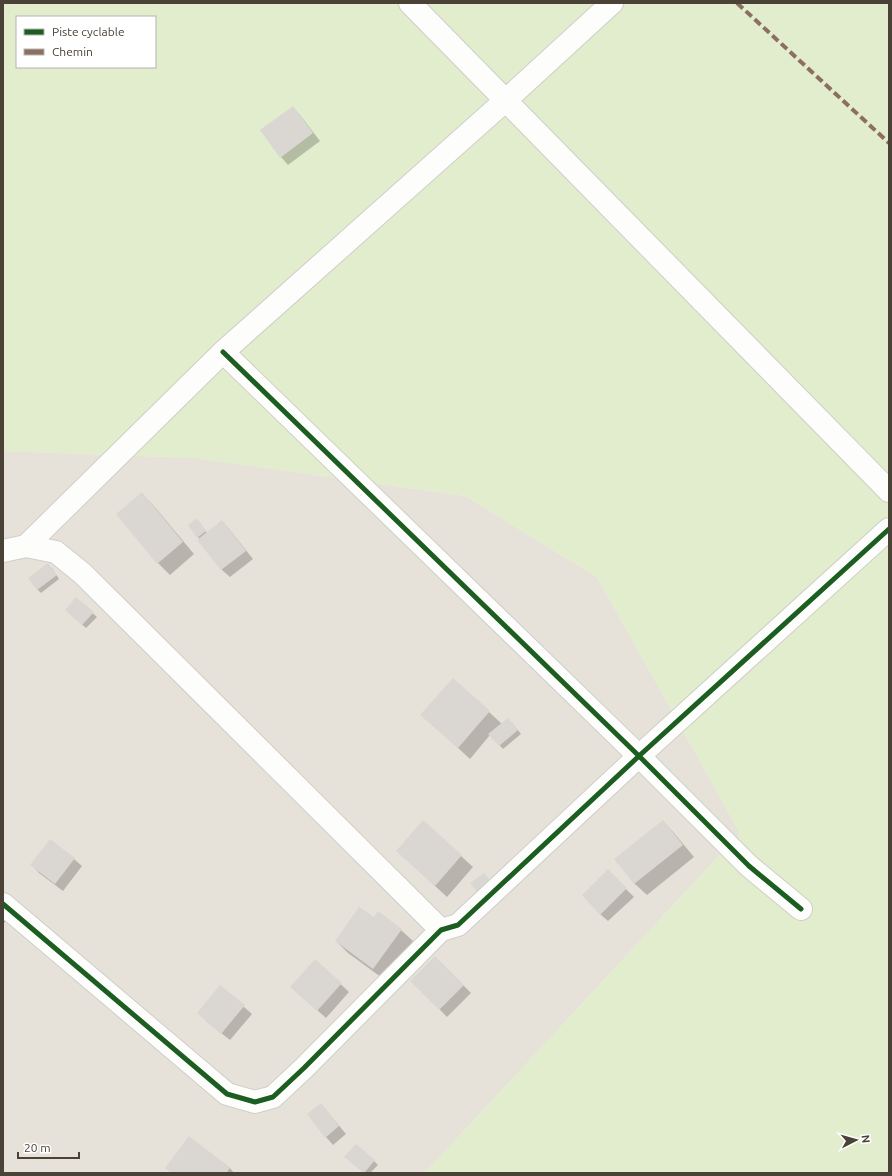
<svg xmlns="http://www.w3.org/2000/svg" width="892" height="1176" font-family="Ubuntu,sans-serif">
  <style>
    .residential { fill: #e6e2d9 }
    .green { fill: #e1edcc; fill-rule: evenodd }
    .shadow { fill: #0003 }
    .building { fill: #dad7d3 }
    .lines { fill: none; stroke-linecap: round; stroke-linejoin: round }
    .street-casing { stroke: #d0cec9; stroke-width: 24 }
    .street { stroke: #fdfdfc; stroke-width: 22 }
    .quiet { stroke: #8d6e63; stroke-width: 4; stroke-dasharray: 8 4; stroke-linecap: butt }
    .cycleway-casing { stroke: #fff; stroke-width: 8 }
    .cycleway { stroke: #1b5e20; stroke-width: 5 }
  </style>
  <rect width="100%" height="100%" fill="#f2f0ec"/>
  <!-- residential -->
  <path class="residential" d="M3 451 195 458 465 496 597 577 740 833 425 1173H3Z"/>
  <!-- green -->
  <path class="green" d="M3 3H889V1173H425L740 833 597 577 465 496 195 458 3 451ZM17 17H155V67H17Z"/>
  <!-- shadow -->
  <path class="shadow" d="M293 107 300 115 320 141 288 165 281 157Z
    M142 494 153 505 194 554 170 575 158 563 117 514Z
    M222 521 229 529 253 559 230 577 222 570 198 537 200 523 207 533Z
    M52 568 59 579 41 593 37 589Z
    M76 598 97 617 86 628 70 614Z
    M489 712 502 724 512 723 521 734 503 749 490 735 470 759 422 715Z
    M423 821 473 867 447 897 397 851Z
    M663 821 674 833 694 857 647 895 635 884 616 859Z
    M74 859 82 866 63 891 39 873 32 865Z
    M608 871 634 897 608 921 600 914Z
    M3 912 8 917 3 925Z
    M374 919 401 930 413 941 385 980 348 953 336 941Z
    M435 957 471 993 447 1017 412 981Z
    M315 960 349 992 326 1018 299 994Z
    M221 987 252 1014 230 1040 206 1021Z
    M321 1104 346 1134 333 1145 326 1137Z
    M189 1137 230 1168 234 1173H172L166 1168Z
    M349 1160 374 1161 378 1165 370 1173H364Z"/>
  <!-- building -->
  <path class="building" d="M293 106 313 133 280 158 260 130Z
    M142 492 183 542 157 564 116 514Z
    M197 518 206 531 197 538 188 525Z
    M222 520 246 551 221 570 197 540Z
    M48 563 57 575 37 590 28 578Z
    M76 597 94 612 82 625 65 610Z
    M453 678 490 711 458 748 420 715Z
    M508 718 518 730 499 746 488 734Z
    M423 820 462 855 435 886 396 851Z
    M663 820 683 845 634 884 614 859Z
    M50 839 75 858 55 884 30 865Z
    M608 869 627 888 600 915 582 895Z
    M484 873 491 882 477 892 470 883Z
    M359 907 374 917 378 911 402 929 373 969 335 941Z
    M435 956 464 985 439 1010 410 981Z
    M315 959 342 983 317 1011 290 987Z
    M220 985 245 1005 221 1034 197 1013Z
    M321 1103 339 1126 325 1138 307 1114Z
    M189 1136 230 1168 226 1173H172L165 1168Z
    M356 1144 375 1160 364 1173 344 1157Z"/>
  <g class="lines">
    <!-- street casing -->
    <g class="street-casing">
      <path id="street" d="M410 3 889 491
        M223 352 639 756 749 866 801 909
        M26 546 223 352 506 100 612 3
        M3 551 26 546 56 552 83 574 441 930
        M3 904 227 1094 255 1102 273 1097 304 1068 441 930 458 925 639 756 889 529"/>
    </g>
    <!-- street -->
    <use href="#street" class="street"/>
    <!-- quiet -->
    <path class="quiet" d="M737 3 889 143"/>
    <!-- cycleway casing -->
    <g class="cycleway-casing">
      <path id="cycleway" d="M223 352 639 756 749 866 801 909
        M3 904 227 1094 255 1102 273 1097 304 1068 441 930 458 925 639 756 889 529"/>
    </g>
    <!-- cycleway -->
    <use href="#cycleway" class="cycleway"/>
  </g>
  <!-- border -->
  <rect width="892" height="1176" fill="none" stroke="#4a4137" stroke-width="8"/>
  <!-- legend -->
  <rect x="16" y="16" width="140" height="52" fill="#ffffff" stroke="#b7b3af"/>
  <rect x="24" y="29" width="20" height="6" fill="#1b5e20" stroke="#b7b3af"/>
  <text x="52" y="36" font-size="12" fill="#4a4137">Piste cyclable</text>
  <rect x="24" y="49" width="20" height="6" fill="#8d6e63" stroke="#b7b3af"/>
  <text x="52" y="56" font-size="12" fill="#4a4137">Chemin</text>
  <!-- north arrow -->
  <g transform="translate(856 1140) rotate(84)" stroke="#ffffff" stroke-width="3" paint-order="stroke">
  <path d="M0-3L7 15L0 10L-7 15Z" fill="#4a4137"/>
  <text y="-6" font-size="11" font-weight="bold" text-anchor="middle" fill="#4a4137">N</text>
  </g>
  <!-- scale -->
  <path d="M18 1152v6h61v-6" fill="none" stroke="#4a4137" stroke-width="2"/>
  <text x="24" y="1152" font-size="12" fill="#4a4137" stroke="#ffffff" stroke-width="3" paint-order="stroke">20 m</text>
</svg>
